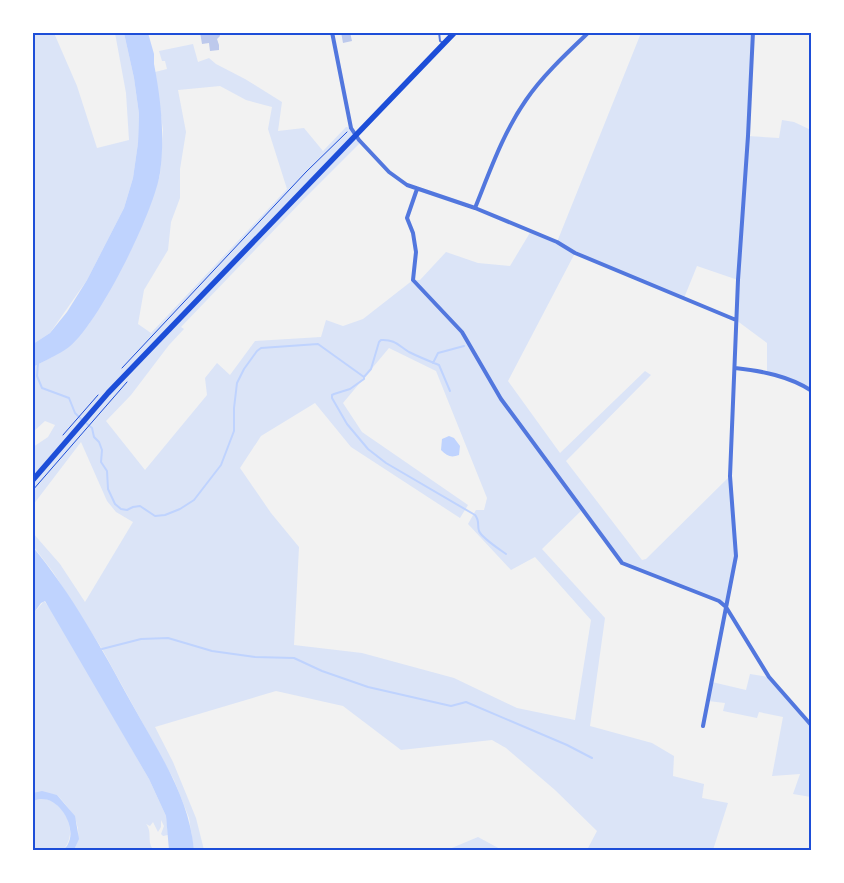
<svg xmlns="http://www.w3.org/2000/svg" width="844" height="883" font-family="'Source Sans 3',sans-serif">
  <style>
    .green { fill: #dbe4f7; fill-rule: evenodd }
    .water { fill: #bfd3fe }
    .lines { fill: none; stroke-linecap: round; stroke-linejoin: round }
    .stream { stroke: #bfd3fe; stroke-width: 2 }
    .building { fill: #bdc9ec }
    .path { stroke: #1d4ed8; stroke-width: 1 }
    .service { stroke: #5277de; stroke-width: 2 }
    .minor { stroke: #5277de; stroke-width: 4 }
    .primary { stroke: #1d4ed8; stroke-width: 5.5 }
    .neatline { fill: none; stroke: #1d4ed8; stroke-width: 2 }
  </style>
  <rect width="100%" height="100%" fill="#f2f2f2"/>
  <!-- green -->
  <path class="green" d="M32 33H54L77 86 97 148 129 140 126 93 115 33H124L134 78 139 114 138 143 133 178 124 208 87 280 50 333 33 344Z
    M641 33H753L748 136 779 138 782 120 794 122 811 130V391L804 386 767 372V343L736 320 738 280 697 266 684 298 575 253 508 381 560 453 645 371 651 375 566 461 642 560 646 559 730 476 736 556 726 607 719 601 622 563 583 509 542 549 605 618 590 726 652 743 674 756 673 776 704 784 702 798 728 803 713 850H587L597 831 555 790 506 748 492 740 401 750 343 706 276 691 155 727 173 762 196 818 204 850H194L189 818 174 780 102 649 53 572 33 546 32 532 60 564 85 602 133 522 116 512 107 501 81 442 33 505V447L48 437 55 425 45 421 33 432V367L52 357 89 324 130 252 149 207 160 175 163 130 155 72 167 69 165 61H162L159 51 193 44 198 62 209 58 216 64 245 79 282 102 278 131 304 128 323 151 346 127 351 128 361 142 303 200 181 327 184 329 169 345 131 395 106 421 145 470 207 395 205 378 217 363 230 375 255 341 321 337 326 320 343 326 363 319 413 280H420L446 252 478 263 510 266 531 231 557 242ZM220 86 246 100 272 107 268 129 287 189 151 333 138 324 144 290 168 250 171 222 180 198V169L186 132 178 90ZM389 348 436 371 487 498 484 510H476L468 524 511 570 535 557 591 620 575 720 517 708 454 678 362 653 294 645 299 547 271 513 240 468 261 436 315 403 351 447 460 518 468 505 362 432 343 403Z
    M44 601 53 612 149 779 166 816 168 835 163 836 161 834 164 826 161 820V827L158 832 153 822 150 826 146 824C153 832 146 843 154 850H74C85 827 73 812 57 795L33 793V614Z
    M750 674 769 677 811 726V797L793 794 800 774 772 776 783 717 759 712 757 718 723 711 725 703 708 701 712 682 746 690Z
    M39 798C64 799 80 832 63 850H33L32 801Z
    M478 837 502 850H447Z"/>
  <!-- water -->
  <path class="water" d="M124 33H148L154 54V64C161 100 165 137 160 173 154 212 99 323 69 347 58 355 44 361 33 367V344L50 333 67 312 87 280 124 208 133 178 138 143 139 114 134 78Z
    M449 436 454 438 460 446 459 455C451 458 447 456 441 450L442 439Z
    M32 546C72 594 102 649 132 704 158 751 189 796 194 850H169L166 816 149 779 45 601 41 603 33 614V597L35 593 32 583Z
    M42 791 57 795 75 816 79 839 74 850H63C64 848 67 847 68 844 78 826 56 790 33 801V793Z"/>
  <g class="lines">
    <!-- stream -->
    <path class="stream" d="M433 363 438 353 464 346
      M38 364 37 376 42 388 69 398 75 413 82 420
      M364 377 371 369 379 342 381 340C395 339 399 346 409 352 419 357 429 361 439 365L450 391
      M86 423 92 428 94 437 99 442 102 450 101 462 107 471 108 489 115 504 121 509 127 510 133 507 140 506 155 516 165 515 180 509 194 500 221 465 234 431V408L237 383 244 369 257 351 261 348 318 344 364 377V379L350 389 334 394 332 395V398L347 424 368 449 386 463 475 515C480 521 477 525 479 531 482 538 499 549 506 554
      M102 649 141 639 168 638 212 651 255 657 294 658 322 671 368 687 451 706 466 702 567 745 592 758"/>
  </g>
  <!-- building -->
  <path class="building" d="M200 32H219L220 36 217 39 219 45V50L210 51 209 43 202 44Z
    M341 32H350L352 41 343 43Z"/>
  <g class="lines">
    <!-- path -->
    <path class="path" d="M122 368 306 172 347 132
      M63 435 98 395
      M32 491 127 382"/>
    <!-- service -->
    <path class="service" d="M439 32 440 41 443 43"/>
    <!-- minor -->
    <path class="minor" d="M332 32 351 128 359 140 389 172 407 185 475 208 557 242 575 253 736 320
      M417 189 407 218 413 233 416 252 413 280 462 332 501 399 622 563 719 601 726 607 769 677 812 726
      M475 208C490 171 503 133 526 100 542 76 568 52 589 32
      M735 368C762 371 789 376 812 391
      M703 726 736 556 730 476 738 280 748 136 753 32"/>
    <!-- primary -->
    <path class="primary" d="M32 481 108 393 455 32"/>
  </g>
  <!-- border -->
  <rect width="844" height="883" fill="none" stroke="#ffffff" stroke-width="68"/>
  <rect x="34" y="34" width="776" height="815" class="neatline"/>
</svg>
